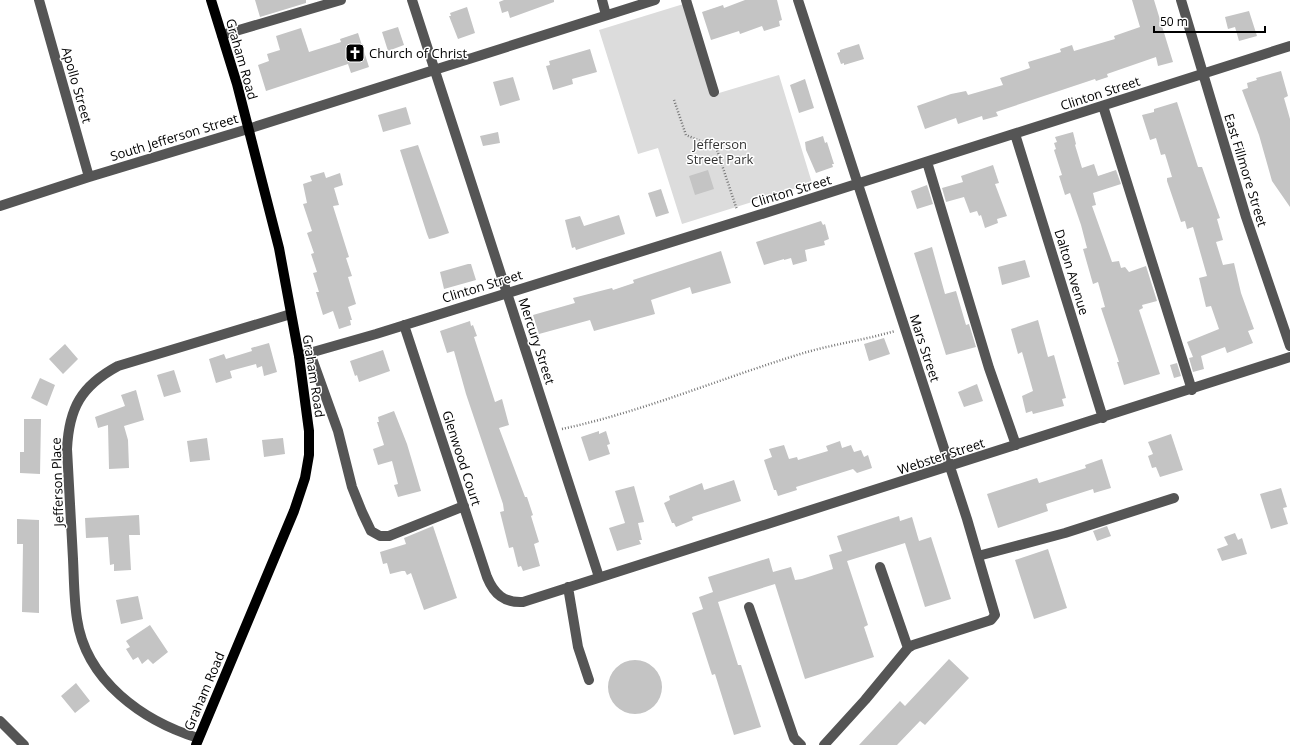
<svg xmlns="http://www.w3.org/2000/svg" width="1290" height="745" font-family="'Open Sans',sans-serif">
  <style>
    .green { fill: #dcdcdc }
    .building { fill: #c4c4c4 }
    .lines { fill: none; stroke-linecap: round; stroke-linejoin: round }
    .path { stroke: #777; stroke-width: 2.5; stroke-dasharray: 1 2; stroke-linecap: butt }
    .minor { stroke: #555; stroke-width: 10 }
    .major { stroke: #000; stroke-width: 10 }
    .labels { text-anchor: middle; dominant-baseline: central; stroke-width: 3; stroke-linejoin: round; paint-order: stroke }
    .poi-label { font-size: 13px; fill: #000; stroke: #fff; text-anchor: start }
    .street-label { font-size: 13px; fill: #000; stroke: #fff }
    .park-label { font-size: 13px; fill: #333; stroke: #fff }
  </style>
  <rect width="100%" height="100%" fill="#fff"/>
  <!-- green -->
  <path class="green" d="M690 2 719 93 779 75 812 183 682 224 658 148 638 154 599 30Z"/>
  <!-- building -->
  <path class="building" d="M255 0H306V3L260 17Z
    M504 0H554V2L510 18 508 11 502 13 499 2Z
    M745 0H777L782 20 779 21 780 26 764 31 762 26 740 34 739 31 711 40 702 12 723 5 724 8Z
    M1132 0H1154L1173 62 1158 66 1156 57 1107 74 1108 77 1096 81 1095 79 996 112 998 116 983 120 982 116 958 124 956 118 925 129 917 106 951 94 966 91 968 95 1003 85 1000 78 1030 68 1028 62 1061 52 1060 49 1072 45 1074 51 1115 39 1114 36 1140 27Z
    M467 7 475 33 458 39 449 16H451L450 13Z
    M1249 11 1257 36 1239 41 1235 27 1228 29 1225 17Z
    M398 27 404 45 388 51 382 32Z
    M301 28 309 52 341 42 340 39 358 33 369 67 351 73 348 64 266 91 258 65 269 61 267 54 280 50 276 36Z
    M859 44 864 59 844 65V63L841 64 837 53 840 52V50Z
    M590 49 597 72 572 79 573 84 553 90 546 66 550 65 549 61Z
    M1281 71 1288 96 1284 98 1290 119V207L1272 181 1259 135 1242 90 1248 88 1247 83 1257 80 1256 78Z
    M513 77 520 100 500 106 493 82Z
    M805 79 814 108 799 113 790 85Z
    M1177 102 1198 167H1202L1220 218 1217 219 1223 240 1216 242 1223 265 1234 263 1241 293 1254 329 1248 331 1253 343 1227 353 1225 347 1201 356 1204 369 1193 372 1189 358 1193 357 1187 342 1219 329 1211 306 1206 307 1199 278 1207 276 1193 227 1187 229 1185 221 1181 222 1167 181V178L1172 177 1165 154 1161 155 1156 138 1150 140 1142 115 1154 112V109Z
    M406 107 411 124 383 132 378 115Z
    M498 132 500 143 483 146 480 136Z
    M1073 132 1076 144 1075 145 1082 168 1094 164 1098 176 1116 170 1121 184 1093 193 1096 205 1092 206 1112 262 1119 261 1121 268 1125 267 1129 272 1146 266 1157 301 1142 305 1143 308 1139 310 1160 374 1124 385 1117 362H1119L1101 308 1105 307 1098 282 1093 284 1083 249 1087 248 1081 225 1070 193 1065 195 1059 176 1062 175 1054 150 1056 149 1054 143 1057 142 1055 137Z
    M823 136 825 143 827 142 834 164H832L833 167 816 173 806 150 805 142Z
    M418 145 449 233 434 238 429 239 427 234 400 150Z
    M993 165 999 183 995 184 1007 216 997 219 998 223 985 228 981 215 979 216 977 211 970 213 964 197 946 202 942 188 963 182 961 176Z
    M708 170 714 189 695 195 689 176Z
    M324 172 326 178 340 173 343 185 334 188 339 205 333 206 349 257 346 258 352 276 348 277 356 304 348 307 352 320H350L351 325 339 329 333 311 323 315 316 292H319L313 273 317 272 311 254 314 253 307 233 312 231 303 204 307 203 303 184 312 181 310 176Z
    M927 185 933 204 917 209 911 191Z
    M661 189 669 213 656 217 648 193Z
    M619 215 625 234 576 250 575 247 572 248 565 220 580 216 584 226Z
    M821 221 823 225 825 224 829 239 824 241 825 245 805 250 807 261 793 265 791 258 784 260V259L764 265 756 242Z
    M932 247 945 294 956 291 966 325 969 324 976 347 946 355 914 253Z
    M721 251 731 283 692 294 690 287 651 300 655 314 594 331 590 320 539 334 533 315 575 303 573 298 612 288 613 290 634 283 633 280Z
    M1025 260 1030 277 1002 285 998 267Z
    M468 264H471L476 280 444 289 440 272Z
    M1038 320 1048 357 1054 355 1066 398 1062 399 1064 406 1033 414 1032 411 1026 413 1022 396 1033 391 1022 352 1018 354 1011 329Z
    M470 321 471 326 473 325 477 336 474 337 495 402 502 399 509 425 499 428 525 497H527L533 515 531 516 539 542 534 544 540 566 523 571 521 566 518 567 513 547 509 548 500 512 504 511 503 504 466 394 454 351 447 353 440 331Z
    M884 338 890 354 869 361 864 344Z
    M269 343 277 372 264 376 262 366 257 368 256 364 230 371 232 378 216 383 209 359 224 354 226 359 252 351 251 348Z
    M65 344 78 359 63 374 49 359Z
    M383 350 390 371 359 382 357 375 355 376 350 361Z
    M1177 363 1181 376 1174 378 1170 365Z
    M174 370 181 392 164 397 157 375Z
    M40 378 55 385 47 406 31 398Z
    M977 384 983 401 964 407 958 392Z
    M136 390 144 420 124 426 128 440 129 468 109 469 108 425 98 428 95 417 125 406 121 395Z
    M394 411 407 444 421 491 398 497 394 485 398 484 392 461 378 465 373 449 384 445 377 422H379L378 417Z
    M24 419H41L40 474 20 473V452H24Z
    M599 431V434L606 431 610 444 607 445 610 454 589 461 581 437Z
    M1171 434 1183 470 1160 477 1156 467 1152 468 1148 456 1153 454 1148 442Z
    M207 438 210 460 190 462 187 441Z
    M283 438 285 454 264 457 262 440Z
    M840 441 842 448 851 445 854 452 861 450 864 457 868 455 872 468 857 473 853 469 796 487 797 490 778 496 776 490H774L764 460 772 457 769 449 784 445 789 459 797 457 798 460 828 451 826 446Z
    M1102 459 1111 488 1094 493 1093 489 1046 504 1048 511 998 528 987 494 1037 478 1039 483 1086 468 1085 465Z
    M734 480 741 501 692 517 693 520 676 527 674 523H672L664 503 670 500 669 496 702 483 704 490Z
    M634 486 644 522 638 523 642 540H639L641 544 617 551 609 528 625 523 615 491Z
    M1281 488 1287 507 1283 508 1288 524 1271 529 1260 494Z
    M139 515 140 535H129L131 570 114 571V564L110 565 108 537 86 538 85 518Z
    M899 516 900 521 912 517 919 541 931 537 951 599 925 607 905 543 847 561 868 625 864 627 874 657 805 679 775 584 718 602 738 665H741L761 727 734 735 715 674 712 675 692 613 703 609 699 597 713 592 708 577 769 558 773 572 791 567 795 580 802 579 833 569 829 555 842 551 837 536Z
    M17 519 39 520V613L22 612 23 544H17Z
    M433 526 457 598 424 610 411 573 407 575 405 571H402L390 574 387 563 383 564 380 552 406 544 404 538Z
    M1107 526 1111 536 1097 541 1093 531Z
    M1235 533 1238 540 1242 538 1247 554 1222 561 1217 549 1228 545 1224 537Z
    M1048 549 1067 608 1034 619 1015 560Z
    M138 596 143 619 121 624 116 600Z
    M150 625 168 652 153 664 148 659 142 664 138 657 133 660 126 649 130 647 126 641Z
    M949 659 969 678 925 725 920 721 897 745H859L900 701 905 706Z
    M608 687a27 27 0 1 1 54 0a27 27 0 1 1-54 0Z
    M76 683 90 701 75 713 61 696Z"/>
  <g class="lines">
    <!-- path -->
    <path class="path" d="M674 100 686 135 712 146 717 150 737 210
      M562 429C641 412 717 380 794 356 827 345 861 341 895 331"/>
    <!-- minor -->
    <path class="minor" d="M39 0 89 177
      M412 0 599 577
      M602 0 606 15
      M686 0 714 92
      M798 0 967 519 995 615 991 620 913 645 908 648
      M1181 0 1246 217 1290 346
      M222 35 341 0
      M1103 106 1192 390
      M1015 134 1103 418
      M927 162 989 368 1016 445
      M0 206 89 177 248 129 655 0
      M404 325 487 577C494 594 504 603 523 602L1290 357
      M310 353 338 431 352 487 362 512 371 531 380 536H389L464 506
      M299 356 376 334 781 208 1290 46
      M978 556 1065 533 1174 498
      M568 587 578 647 589 680
      M749 607 794 738 801 745
      M0 721 24 745
      M198 738C143 721 86 681 77 619 74 600 74 579 73 559 71 522 69 486 67 449 69 408 81 386 118 366L291 314
      M824 745 865 700 908 648 880 567"/>
    <!-- major -->
    <path class="major" d="M196 745 294 511 305 478 309 455V431L299 356 279 248 237 84 211 0"/>
  </g>
  <!-- icons -->
  <defs>
    <g id="church-square" transform="scale(1)"><rect x="-9" y="-9" width="18" height="18" rx="4" fill="#000" stroke="#fff"/><path d="M-1.2-6h2.4v3.5h3.3v2.4h-3.3V6h-2.4V-.1h-3.3v-2.4h3.3Z" fill="#fff"/></g>
  </defs>
  <g fill-rule="evenodd">
    <use href="#church-square" x="355" y="53"/>
  </g>
  <g class="labels">
    <!-- poi labels -->
    <g class="poi-label">
      <text x="369" y="53">Church of Christ</text>
    </g>
    <!-- street labels -->
    <g class="street-label">
      <text transform="translate(242 59) rotate(74)">Graham Road</text>
      <text transform="translate(77 85) rotate(74)">Apollo Street</text>
      <text transform="translate(1100 93) rotate(-18)">Clinton Street</text>
      <text transform="translate(174 137) rotate(-17)">South Jefferson Street</text>
      <text transform="translate(1246 170) rotate(73)">East Fillmore Street</text>
      <text transform="translate(791 191) rotate(-17)">Clinton Street</text>
      <text transform="translate(1072 272) rotate(73)">Dalton Avenue</text>
      <text transform="translate(482 286) rotate(-17)">Clinton Street</text>
      <text transform="translate(537 341) rotate(72)">Mercury Street</text>
      <text transform="translate(925 348) rotate(72)">Mars Street</text>
      <text transform="translate(314 376) rotate(81)">Graham Road</text>
      <text transform="translate(941 456) rotate(-18)">Webster Street</text>
      <text transform="translate(462 458) rotate(72)">Glenwood Court</text>
      <text transform="translate(57 482) rotate(-92)">Jefferson Place</text>
      <text transform="translate(204 691) rotate(-67)">Graham Road</text>
    </g>
    <!-- park labels -->
    <g class="park-label">
      <text x="720" y="144">Jefferson<tspan x="720" dy="15">Street Park</tspan></text>
    </g>
  </g>
  <!-- scale -->
  <path d="M1154 26v6h111v-6" fill="none" stroke="#000000" stroke-width="2"/>
  <text x="1160" y="26" font-size="12" fill="#000000" stroke="#ffffff" stroke-width="3" paint-order="stroke">50 m</text>
</svg>
